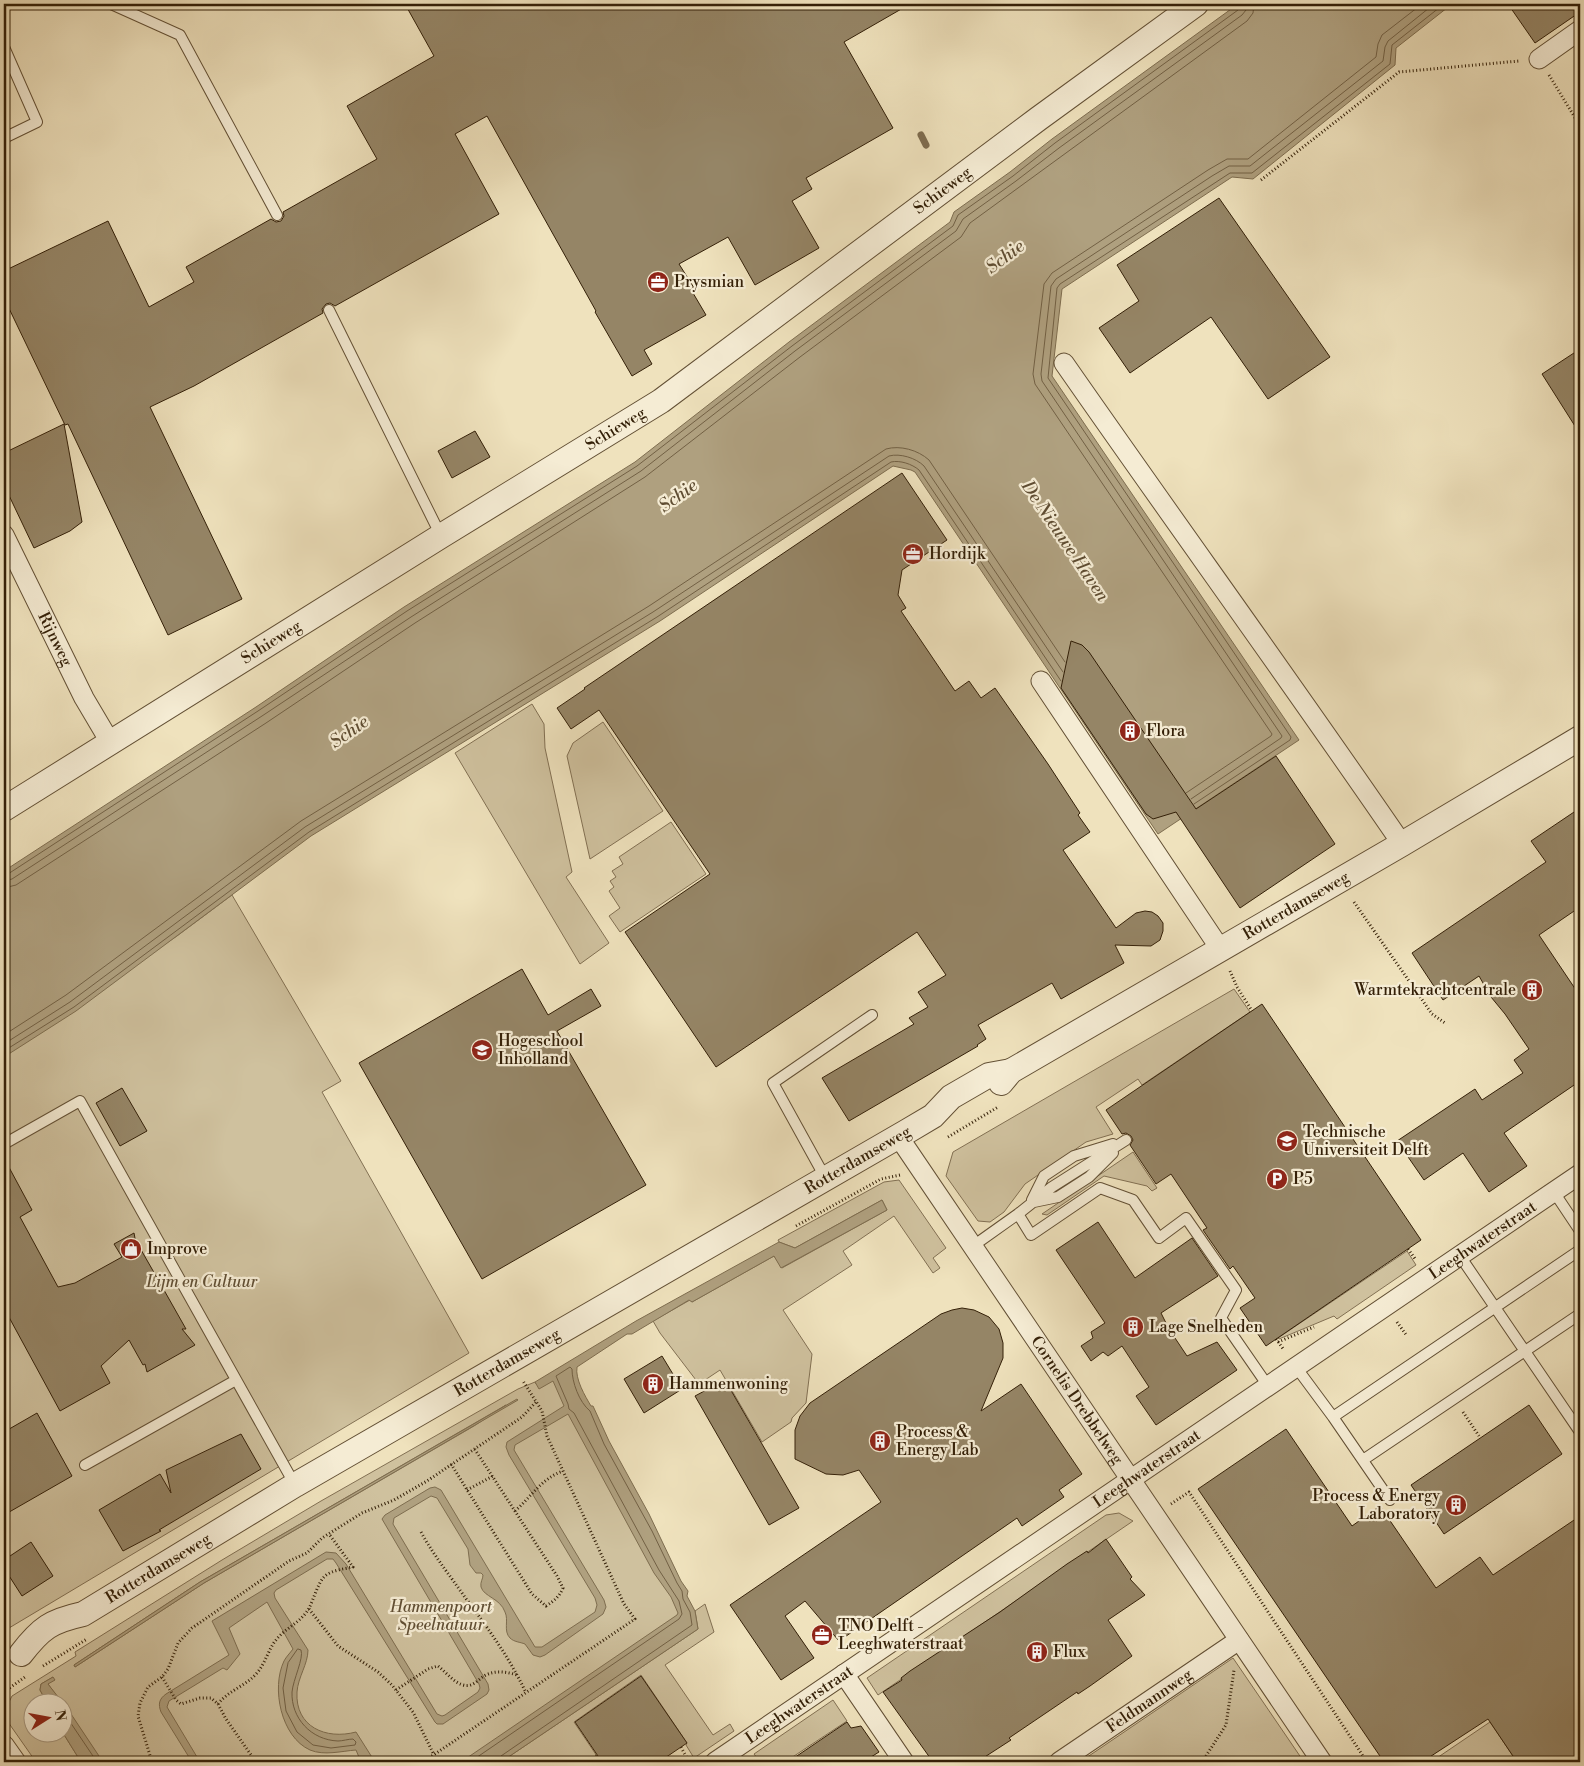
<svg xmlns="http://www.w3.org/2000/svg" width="1584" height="1766" font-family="'Libre Bodoni',serif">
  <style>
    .green { fill: #cfc19e; stroke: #827053; fill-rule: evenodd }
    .water { fill: #afa07f; stroke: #7e6d4f }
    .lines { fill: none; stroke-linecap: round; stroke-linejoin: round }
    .shore { stroke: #726044; stroke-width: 1 }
    .stream { stroke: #7e6d4f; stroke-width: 7 }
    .building { fill: #958566; stroke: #342008 }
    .service-casing { stroke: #635035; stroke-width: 12 }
    .minor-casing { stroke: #635035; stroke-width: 21 }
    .tertiary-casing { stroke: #635035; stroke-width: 26 }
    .path { stroke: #342008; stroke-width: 3; stroke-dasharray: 1 2.5; stroke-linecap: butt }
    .service { stroke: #f5ecd4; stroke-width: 10 }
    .minor { stroke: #f5ecd4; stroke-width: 19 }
    .tertiary { stroke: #f5ecd4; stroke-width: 24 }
    .labels { text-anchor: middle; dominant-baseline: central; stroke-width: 4.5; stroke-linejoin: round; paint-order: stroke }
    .street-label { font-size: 16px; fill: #342008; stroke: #f5ecd4 }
    .poi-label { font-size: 16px; fill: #342008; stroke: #f5ecd4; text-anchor: start }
    .park-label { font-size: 16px; font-style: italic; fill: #625035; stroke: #f5ecd4 }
    .water-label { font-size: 18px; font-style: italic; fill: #5f4d32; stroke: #f5ecd4 }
  </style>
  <rect width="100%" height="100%" fill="#efe2bd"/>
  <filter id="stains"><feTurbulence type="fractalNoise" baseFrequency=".004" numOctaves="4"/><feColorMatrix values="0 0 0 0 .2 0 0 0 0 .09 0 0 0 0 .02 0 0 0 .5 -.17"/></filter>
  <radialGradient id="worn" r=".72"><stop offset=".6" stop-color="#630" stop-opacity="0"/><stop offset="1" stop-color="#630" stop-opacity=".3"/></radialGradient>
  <!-- green -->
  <path class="green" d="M532 704 544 724 545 748 572 872 566 877 609 943 580 964 455 753Z
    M603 722 663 811 590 859 567 756 573 743Z
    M671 822 706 874 620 932 609 916 620 908 609 891 614 887 610 881 616 877 612 871 623 864 619 857Z
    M232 895 341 1081 322 1092 469 1353 4 1631V1051L177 936Z
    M1234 989 1250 1012 1142 1085 1138 1079 1096 1107 1113 1134 1086 1142 1025 1184 1004 1212 990 1222 978 1221 946 1176 953 1152Z
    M1133 1152 1157 1188 1152 1191 1147 1186 1104 1176 1047 1215 1042 1214Z
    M899 1180 946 1248 933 1258 940 1268 933 1273 894 1216 843 1251 852 1265 783 1310 812 1354 806 1403 792 1418 791 1422 762 1442 720 1370 699 1384 660 1333 653 1321 690 1300 692 1302 774 1256 782 1268 887 1210 882 1200 795 1248 779 1242 778 1240 884 1182Z
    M1407 1251 1416 1265 1337 1319 1334 1316 1279 1339 1278 1338Z
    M560 1371 690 1620 485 1762H87L62 1704 48 1684 53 1677 41 1684 40 1690 47 1703 32 1704V1734L63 1733 81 1762H36L8 1722 6 1708 12 1696 76 1656 75 1652 222 1560 321 1501 518 1389 535 1382 536 1384ZM506 1405 474 1426 204 1583 75 1667 74 1665 200 1582Z
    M1119 1513 1133 1521 878 1695 867 1678 1106 1515Z
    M705 1604 714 1632 665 1665 713 1735 730 1724 734 1731 694 1758 686 1745 687 1743 641 1675 574 1722 601 1762H519L517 1760 514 1762H501L698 1629 695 1611Z
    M1233 1658 1304 1762H1080Z
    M833 1700 847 1721 785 1762H760L754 1754Z
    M1490 1722 1517 1762H1431Z"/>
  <!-- water -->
  <path class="water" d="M1238 4H1452L1396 48 1395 65 1253 179 1232 177 1062 289 1052 376 1299 740 1158 834 915 472 911 470 893 466 660 621 311 836 76 1011 4 1057V871L256 707 404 607 635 462 789 342 950 222 954 212 1010 172 1052 139Z
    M882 1200 887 1210 781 1268 774 1256 692 1302 689 1300 632 1334H627L577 1367C575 1379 585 1396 591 1406H593L609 1441 649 1514 681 1581 688 1591 687 1596 695 1611 698 1629 501 1762H461L677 1615 678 1613 671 1597 654 1573 568 1414 515 1445 514 1450 604 1600 606 1607 603 1614 545 1655 540 1657 533 1655 525 1644C520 1642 514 1642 510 1638 503 1631 509 1620 505 1612 500 1598 484 1597 481 1587 480 1582 483 1579 483 1575L481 1573H476L470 1565 468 1549 437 1498 431 1496 394 1518 393 1524 488 1684 489 1690 487 1694 443 1724H437L435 1722 336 1563 333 1559H327L276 1590 274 1593 275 1598 308 1650C308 1664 298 1677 297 1692 295 1727 326 1740 356 1732L375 1762H361L356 1750C342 1751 324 1756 310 1750 281 1737 271 1688 284 1661 286 1657 290 1653 293 1649L267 1602 229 1628 240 1654 227 1670 223 1668 169 1701 167 1707 200 1762H192L161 1712C158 1704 159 1699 166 1694L229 1655 212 1621 326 1552 336 1553 346 1564 437 1714 442 1716 445 1715 478 1692 480 1688 479 1684 382 1519 385 1515 430 1488 435 1487 441 1490 535 1647H542L595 1612 597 1605 595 1598 509 1455 506 1447 507 1442 564 1406 553 1381 539 1389 535 1382 636 1321 779 1242 795 1248Z
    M517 1399 518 1400 204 1583 75 1667 74 1665 200 1582Z
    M53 1677 55 1680 48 1684 69 1711 103 1762H81L63 1733 62 1704 47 1703 40 1690 41 1684Z"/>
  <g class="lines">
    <!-- shore -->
    <path class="shore" d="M1186 793 1271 736 1272 734 1035 384 1033 374 1044 284 1052 273 1208 170 1227 159H1248L1376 57 1378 44 1382 35 1422 4
      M1191 799 1281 738 1282 736 1042 381 1041 374 1051 286 1056 279 1212 176 1229 166H1250L1383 61 1385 47 1388 41 1434 4
      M1194 804 1290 740 1291 737 1048 378 1057 288 1060 284 1230 173H1252L1390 64 1392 45 1444 4
      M4 875 8 874 258 711 407 611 637 466 792 346 953 226 958 215 1013 176 1055 143 1238 10 1240 4
      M4 881 12 879 262 716 411 617 641 471 795 351 956 231 963 219 1016 181 1059 148 1242 15 1246 10 1247 4
      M4 888 16 885 266 723 415 623 645 477 800 357 961 237 970 223 1247 21 1253 13 1254 4
      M4 1035 66 995 301 821 649 606 886 449C900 445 918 450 929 460L1065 662
      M4 1044 70 1002 305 827 653 612 889 456C900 453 916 458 924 466L1063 672
      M4 1051 74 1007 309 832 657 617 891 462C900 460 912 464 919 470L1061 681
      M298 1649 301 1650C304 1658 293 1680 292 1692 291 1718 311 1740 338 1741 343 1741 348 1739 353 1739L356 1742 355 1745 331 1748 313 1745 297 1732 286 1711 283 1688 288 1663Z
      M62 1710 97 1762
      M470 1762 679 1619 682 1614 679 1601 659 1570 574 1413 569 1409 568 1404 556 1376 570 1367 572 1369C572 1382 579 1402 590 1411L604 1444 652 1531 677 1583 682 1591 683 1599 690 1612 692 1625 501 1756 499 1762"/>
    <!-- stream -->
    <path class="stream" d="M921 135 926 145"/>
  </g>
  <!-- building -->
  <path class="building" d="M405 4H910L844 42 893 128 806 178 812 189 792 201 819 248 755 285 728 237 679 264 696 291 693 293 706 315 644 350 652 364 632 376 595 312 596 311 487 116 455 134 499 214 335 306 330 303 326 304 322 309 323 313 194 386 150 407 242 599 168 635 68 424 65 425 4 298V271L108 221 149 307 194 282 186 267 271 219 276 222 281 221 284 216 283 212 377 159 347 106 434 56Z
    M1508 4H1580V12L1535 43Z
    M1219 198 1330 357 1268 399 1211 317 1130 373 1099 328 1139 301 1117 265Z
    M1580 349V434L1542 374Z
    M64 424 82 522 70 531 34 548 4 485V453Z
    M475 431 490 457 452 478 438 451Z
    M902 473 947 540 902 570 898 595 906 608 901 611 955 691 969 681 981 698 995 688 1048 764 1080 813 1078 815 1090 832 1063 850 1116 928 1136 913 1145 911 1152 912 1158 916 1163 923V931L1160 940 1151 946 1115 945 1124 963 1061 999 1052 983 978 1025 986 1039 977 1045 978 1046 849 1121 822 1078 914 1024 909 1018 928 1007 918 992 946 975 917 932 716 1067 625 932 710 874 599 710 571 729 557 708 585 689 584 688Z
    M1071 641 1082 645 1089 652 1196 809 1276 756 1335 844 1240 908 1176 812 1153 819 1146 814 1061 688Z
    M1580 808V907L1539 935 1580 996V1081L1504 1133 1527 1166 1489 1192 1463 1153 1424 1180 1397 1141 1475 1089 1482 1100 1523 1073 1514 1060 1529 1049 1505 1014 1491 997 1479 976 1443 1000 1412 953 1546 862 1531 841Z
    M522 969 548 1015 591 989 601 1006 557 1031 646 1185 482 1279 359 1063Z
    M1262 1004 1421 1240 1266 1346 1240 1308 1255 1298 1233 1266 1230 1269 1203 1230 1207 1228 1171 1174 1156 1184 1130 1145 1133 1140 1131 1136 1126 1133 1122 1134 1106 1110Z
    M122 1088 147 1131 120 1146 96 1103Z
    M4 1158 32 1210 20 1217 58 1287 75 1283 122 1257 114 1244 134 1233 137 1249 140 1248 160 1283 186 1329H182L195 1345 147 1372 145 1364 143 1365 129 1340 101 1366 110 1383 60 1411 4 1308Z
    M1098 1222 1135 1278 1192 1238 1218 1276 1161 1313 1169 1329 1187 1356 1217 1342 1237 1370 1156 1425 1136 1396 1149 1387 1122 1346 1108 1356 1103 1352 1091 1361 1081 1346 1093 1338 1091 1332 1105 1323 1056 1250Z
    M962 1308 974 1310 989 1317 999 1329 1003 1343V1358L981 1411 1021 1384 1082 1474 1059 1490 1064 1497 1022 1526 1017 1518 839 1641 805 1601 785 1616 814 1658 781 1680 730 1605 881 1502 859 1470 843 1475 826 1474 795 1459V1430L800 1416 810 1403 941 1314 952 1310Z
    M662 1356 682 1389 644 1413 624 1379Z
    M725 1380 799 1508 769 1525 695 1396Z
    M1529 1405 1562 1454 1444 1534 1411 1485Z
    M37 1413 72 1476 4 1515V1432Z
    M1286 1429 1352 1526 1380 1506 1436 1588 1480 1557 1493 1575 1580 1516V1762H1517L1488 1719 1422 1762H1384L1198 1489Z
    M241 1434 261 1469 159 1530 161 1531 123 1551 99 1510 160 1474 171 1493 166 1470Z
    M1106 1539 1132 1577 1130 1579 1145 1595 1108 1620 1132 1656 1090 1686 1078 1694 1077 1692 1009 1738 1011 1740 977 1762H933L883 1692 902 1680 901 1678 910 1671 1000 1612 1067 1564 1087 1551 1088 1553Z
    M31 1542 53 1576 22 1596 4 1568V1560Z
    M641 1676 687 1743 659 1762H602L575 1722Z
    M847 1722 851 1728 861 1726 879 1752 863 1762H788Z"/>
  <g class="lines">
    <!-- service casing -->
    <g class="service-casing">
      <path id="service" d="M111 4 180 35 277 215
        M4 47 37 122 4 138
        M329 310 441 536
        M4 1144 80 1101 295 1485
        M826 1179 773 1083 872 1015
        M1554 1192 1580 1231
        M1032 1200 1044 1176 1074 1156 1113 1144
        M1034 1202 1058 1197 1089 1177 1113 1153
        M1018 1214 1031 1235 1100 1188 1133 1200 1159 1238 1186 1218 1236 1290 1221 1318 1268 1386
        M973 1246 1018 1214 1052 1187 1126 1140
        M1460 1256 1580 1432
        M1296 1367 1333 1417 1390 1500
        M1333 1417 1580 1250
        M1363 1460 1580 1314
        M85 1465 236 1380"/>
    </g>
    <!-- minor casing -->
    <g class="minor-casing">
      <g id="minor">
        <path d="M1539 59 1580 30"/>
        <path d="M1064 363C1176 524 1291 682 1402 844"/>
        <path id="s1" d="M4 535 84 698 110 742"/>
        <path d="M1041 681 1221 950"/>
        <path id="s2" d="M898 1136 1322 1762"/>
        <path d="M844 1674 904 1762"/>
        <path d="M4 1745 16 1762"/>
        <path id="s3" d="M715 1762 1580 1174"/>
        <path id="s4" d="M1059 1762 1239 1640"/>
      </g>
    </g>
    <!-- tertiary casing -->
    <g class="tertiary-casing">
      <g id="tertiary">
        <path id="s5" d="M4 809 441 536 661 401 1038 119 1196 4"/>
        <path id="s6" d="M1001 1083 1011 1071 1402 844 1580 738"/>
        <path id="s7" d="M21 1654C41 1628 51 1621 83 1614L295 1485 906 1132 933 1116 951 1097 989 1075 1011 1071"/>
      </g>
    </g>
    <!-- path -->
    <path class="path" d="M1549 75 1580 126
      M1261 180 1399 72 1519 61
      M1354 902 1432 1014 1445 1023
      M1230 971 1237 987 1252 1011
      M948 1137 998 1107
      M796 1226 881 1179 900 1175
      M1408 1249 1416 1260
      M1397 1322 1407 1336
      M1276 1339 1284 1350
      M1278 1342 1314 1327
      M1463 1412 1479 1436
      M451 1464 532 1594 546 1606C554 1601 559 1597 563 1588L557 1576 474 1448
      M467 1490 493 1476
      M1171 1504 1189 1492 1367 1762
      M515 1511C531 1497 542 1478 563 1471
      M421 1532C434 1556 449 1574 464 1596 487 1627 510 1658 526 1693
      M309 1609 338 1646 378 1672 392 1685 413 1712 434 1755
      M43 1666 87 1639
      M162 1677 176 1700 181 1704 200 1698H211L218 1704 226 1719 256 1762
      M396 1690 428 1669 438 1666C446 1672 453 1682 463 1685 473 1688 478 1679 486 1675 496 1670 507 1672 517 1675
      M4 1692 25 1677
      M218 1704C229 1690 246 1686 257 1673 266 1662 269 1648 276 1640 286 1627 301 1623 309 1608 314 1599 317 1585 324 1577 331 1570 344 1569 353 1567L329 1534
      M681 1747 689 1762
      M152 1762 138 1716 140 1703 148 1687 162 1677 168 1669 178 1643 192 1628 289 1561 307 1553 322 1538 362 1513 394 1500 427 1481 522 1417 536 1402
      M423 1762 635 1619 624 1604 547 1436 542 1411 523 1381
      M587 1762 598 1755
      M1202 1762 1226 1725 1234 1670"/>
    <!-- service -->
    <use href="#service" class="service"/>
    <!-- minor -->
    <use href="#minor" class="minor"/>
    <!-- tertiary -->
    <use href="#tertiary" class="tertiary"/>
  </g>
  <!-- icons -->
  <defs>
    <g id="office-disc" transform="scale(1.125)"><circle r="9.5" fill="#8f2418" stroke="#f5ecd4"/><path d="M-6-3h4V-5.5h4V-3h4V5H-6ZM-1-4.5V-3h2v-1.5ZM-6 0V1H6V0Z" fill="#fff"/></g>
    <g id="building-disc" transform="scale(1.125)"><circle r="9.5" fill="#8f2418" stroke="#f5ecd4"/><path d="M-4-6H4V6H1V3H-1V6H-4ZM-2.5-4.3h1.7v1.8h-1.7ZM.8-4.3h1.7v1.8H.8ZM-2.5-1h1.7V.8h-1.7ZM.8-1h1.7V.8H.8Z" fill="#fff"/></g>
    <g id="university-disc" transform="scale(1.125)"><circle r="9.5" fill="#8f2418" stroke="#f5ecd4"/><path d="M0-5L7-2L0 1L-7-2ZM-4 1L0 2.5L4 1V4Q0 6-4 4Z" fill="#fff"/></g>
    <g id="parking-disc" transform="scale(1.125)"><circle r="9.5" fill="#8f2418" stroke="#f5ecd4"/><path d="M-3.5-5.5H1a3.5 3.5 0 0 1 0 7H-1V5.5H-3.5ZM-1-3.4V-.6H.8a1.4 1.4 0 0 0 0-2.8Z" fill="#fff"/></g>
    <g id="shop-disc" transform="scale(1.125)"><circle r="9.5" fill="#8f2418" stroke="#f5ecd4"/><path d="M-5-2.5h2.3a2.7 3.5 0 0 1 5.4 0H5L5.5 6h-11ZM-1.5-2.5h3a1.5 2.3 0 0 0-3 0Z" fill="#fff"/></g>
  </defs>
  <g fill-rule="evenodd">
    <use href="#office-disc" x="658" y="282"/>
    <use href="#office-disc" x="913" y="554"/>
    <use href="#building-disc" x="1130" y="731"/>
    <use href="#building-disc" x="1532" y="990"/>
    <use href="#university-disc" x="482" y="1050"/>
    <use href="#university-disc" x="1287" y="1141"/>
    <use href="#parking-disc" x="1277" y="1179"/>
    <use href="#shop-disc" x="131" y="1249"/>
    <use href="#building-disc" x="1133" y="1327"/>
    <use href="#building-disc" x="653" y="1384"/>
    <use href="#building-disc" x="880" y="1441"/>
    <use href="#building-disc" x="1456" y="1505"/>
    <use href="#office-disc" x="822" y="1635"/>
    <use href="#building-disc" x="1037" y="1652"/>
  </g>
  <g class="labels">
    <!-- street labels -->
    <g class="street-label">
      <text stroke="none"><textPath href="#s5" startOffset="1125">Schieweg</textPath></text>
      <text stroke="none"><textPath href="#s5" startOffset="720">Schieweg</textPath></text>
      <text stroke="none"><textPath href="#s1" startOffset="116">Rijnweg</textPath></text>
      <text stroke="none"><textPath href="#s5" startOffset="315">Schieweg</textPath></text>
      <text stroke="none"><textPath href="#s6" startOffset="345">Rotterdamseweg</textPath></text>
      <text stroke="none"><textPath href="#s7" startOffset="974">Rotterdamseweg</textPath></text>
      <text stroke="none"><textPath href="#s3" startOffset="928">Leeghwaterstraat</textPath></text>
      <text stroke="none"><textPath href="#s7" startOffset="569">Rotterdamseweg</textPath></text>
      <text stroke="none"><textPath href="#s2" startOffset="319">Cornelis Drebbelweg</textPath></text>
      <text stroke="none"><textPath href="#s3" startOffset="522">Leeghwaterstraat</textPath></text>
      <text stroke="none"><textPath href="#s7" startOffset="164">Rotterdamseweg</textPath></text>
      <text stroke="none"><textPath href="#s4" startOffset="109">Feldmannweg</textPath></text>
      <text stroke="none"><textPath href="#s3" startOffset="102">Leeghwaterstraat</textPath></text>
    </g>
    <!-- poi labels -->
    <g class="poi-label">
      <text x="674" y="282">Prysmian</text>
      <text x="929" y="554">Hordijk</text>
      <text x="1146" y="731">Flora</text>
      <text x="1516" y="990" text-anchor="end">Warmtekrachtcentrale</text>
      <text x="498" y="1041">Hogeschool<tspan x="498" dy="18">Inholland</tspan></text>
      <text x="1303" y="1132">Technische<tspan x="1303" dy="18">Universiteit Delft</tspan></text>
      <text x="1293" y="1179">P5</text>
      <text x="147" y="1249">Improve</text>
      <text x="1149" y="1327">Lage Snelheden</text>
      <text x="669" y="1384">Hammenwoning</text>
      <text x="896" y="1432">Process &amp;<tspan x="896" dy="18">Energy Lab</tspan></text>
      <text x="1440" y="1496" text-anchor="end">Process &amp; Energy<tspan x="1440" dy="18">Laboratory</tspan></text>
      <text x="838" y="1626">TNO Delft -<tspan x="838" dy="18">Leeghwaterstraat</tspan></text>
      <text x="1053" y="1652">Flux</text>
    </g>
    <!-- park labels -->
    <g class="park-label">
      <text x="202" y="1282">Lijm en Cultuur</text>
      <text x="441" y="1607">Hammenpoort<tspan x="441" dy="18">Speelnatuur</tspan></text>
    </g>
    <!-- water labels -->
    <g class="water-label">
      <text transform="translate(1005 257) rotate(-37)">Schie</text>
      <text transform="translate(678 496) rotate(-36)">Schie</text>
      <text transform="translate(1065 541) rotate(56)">De Nieuwe Haven</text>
      <text transform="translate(349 732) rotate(-35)">Schie</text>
    </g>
  </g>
  <!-- margin -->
  <rect width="1584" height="1766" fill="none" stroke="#efe2bd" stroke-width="20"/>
  <rect x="5" y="5" width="1574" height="1756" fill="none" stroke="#342008" stroke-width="2.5"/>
  <rect x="10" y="10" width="1564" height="1746" fill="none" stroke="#342008"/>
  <!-- north arrow -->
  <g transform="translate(48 1718) rotate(79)"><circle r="24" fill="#f5ecd4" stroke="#a89a82"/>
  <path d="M0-4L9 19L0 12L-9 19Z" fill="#8f2418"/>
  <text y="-8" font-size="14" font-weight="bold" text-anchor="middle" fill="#342008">N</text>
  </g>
  <rect width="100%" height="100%" filter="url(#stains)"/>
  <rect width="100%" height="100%" fill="url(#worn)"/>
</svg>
